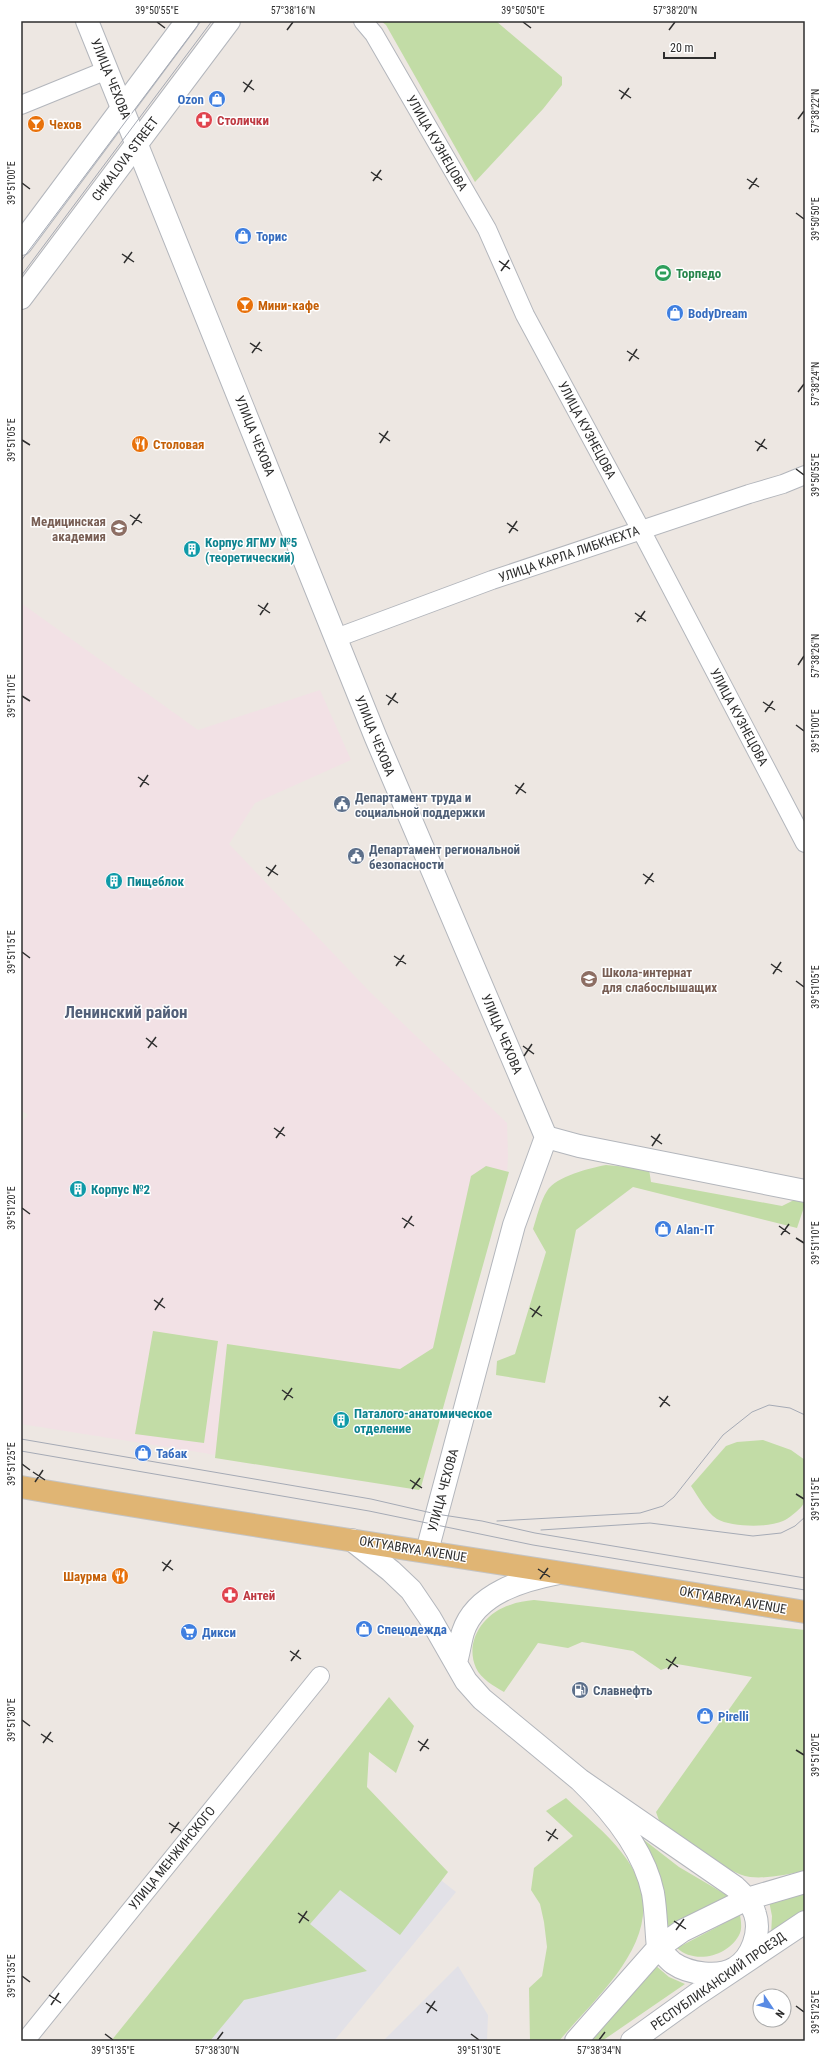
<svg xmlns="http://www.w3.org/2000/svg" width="826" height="2062" font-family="'Roboto Condensed',sans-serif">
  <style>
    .industrial { fill: #e2e1e7 }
    .medical { fill: #f2e1e5 }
    .green { fill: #c2dca6 }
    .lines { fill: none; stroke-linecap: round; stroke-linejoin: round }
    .minor-casing { stroke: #b3b6bc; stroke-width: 20 }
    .tertiary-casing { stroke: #b3b6bc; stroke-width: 24 }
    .secondary-casing { stroke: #b3b6bc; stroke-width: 24 }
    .primary-casing { stroke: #c4c4c4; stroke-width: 24 }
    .minor { stroke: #fff; stroke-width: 18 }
    .tertiary { stroke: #fff; stroke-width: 22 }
    .secondary { stroke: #fff; stroke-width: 22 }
    .primary { stroke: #e0b574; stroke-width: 22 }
    .tram { stroke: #a5aab5; stroke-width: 1 }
    .ticks { fill: none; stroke: #2e2e2e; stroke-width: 1.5 }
    .labels { text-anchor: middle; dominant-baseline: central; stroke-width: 3; stroke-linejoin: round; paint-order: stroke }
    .street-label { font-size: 13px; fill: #2e2e2e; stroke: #fff }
    .shop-label { font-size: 13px; font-weight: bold; fill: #366cbe; stroke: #fff; text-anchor: start }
    .health-label { font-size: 13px; font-weight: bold; fill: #be3a42; stroke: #fff; text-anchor: start }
    .food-label { font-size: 13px; font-weight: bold; fill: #c56008; stroke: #fff; text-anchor: start }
    .leisure-label { font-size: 13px; font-weight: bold; fill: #27864d; stroke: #fff; text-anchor: start }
    .education-label { font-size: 13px; font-weight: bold; fill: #785e54; stroke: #fff; text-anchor: end }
    .culture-label { font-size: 13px; font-weight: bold; fill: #0d838f; stroke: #fff; text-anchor: start }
    .service-label { font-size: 13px; font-weight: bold; fill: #4e5e75; stroke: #fff; text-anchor: start }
    .district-label { font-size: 17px; font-weight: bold; fill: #536079; stroke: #fff }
    .neatline { fill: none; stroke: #2e2e2e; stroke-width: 1.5 }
    .ticks-label { font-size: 10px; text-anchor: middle; fill: #2e2e2e }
  </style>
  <rect width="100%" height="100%" fill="#ede7e2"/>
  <!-- industrial -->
  <path class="industrial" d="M362 1818 456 1892 334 2041H178Z
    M458 1966 488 2015 487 2041H383Z"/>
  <!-- medical -->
  <path class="medical" d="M21 603 198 730 320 690 351 760 255 803 229 844 370 992 507 1123 508 1156 507 1173 419 1487 21 1424V1123L28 1115 21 1110Z"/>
  <!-- green -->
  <path class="green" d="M381 21H496L562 77V85L543 109 475 182 386 25Z
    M606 1165 649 1169 651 1182 782 1206 796 1199 805 1204 797 1228 633 1187 576 1230 545 1383 496 1375 497 1361 515 1354 546 1252 533 1229C537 1217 540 1202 547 1191 556 1176 591 1168 606 1165Z
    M486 1166 509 1172 421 1487 419 1490 215 1458 227 1344 400 1369 433 1348 471 1176Z
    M153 1331 218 1341 204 1443 135 1434Z
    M763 1440 791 1450 805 1460C805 1471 808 1498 802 1506 799 1510 788 1519 783 1521 768 1528 731 1527 717 1519 706 1512 698 1496 691 1486L726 1446 737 1442Z
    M534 1600 805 1630V1871C787 1874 768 1879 750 1877 725 1873 682 1838 660 1823L656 1812 752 1677 677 1664 661 1670 633 1651 582 1642 568 1648 538 1643 504 1692C494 1686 481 1679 476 1668 464 1641 484 1613 510 1605 517 1602 526 1601 534 1600Z
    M389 1697 414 1726 396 1773 369 1752 367 1787 448 1872 400 1935 340 1890 310 1924 367 1971 244 2000 210 2041H111Z
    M566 1798C585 1816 606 1832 622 1853 681 1926 604 1988 559 2041H530L529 1988 542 1976 547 1947 544 1922 540 1904 531 1890 534 1868 573 1836 546 1811Z
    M639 1836 679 1867 730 1897 665 1933C666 1888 660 1874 639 1836Z
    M805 1892V1911L771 1935 772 1916 769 1901Z
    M740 1915C741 1921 742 1928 740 1933 730 1956 695 1965 677 1948Z
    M655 1965 669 1977 685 1984 602 2041H590Z"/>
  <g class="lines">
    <!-- minor casing -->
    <g class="minor-casing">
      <path id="minor" d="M363 21 374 34 487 229 525 315 641 530 805 843
        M21 105 107 70
        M336 638 492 580 749 494 783 484 805 475
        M25 2041 320 1676"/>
    </g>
    <!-- tertiary casing -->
    <g class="tertiary-casing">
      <path id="tertiary" d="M87 21 376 738 546 1137 514 1225 427 1551
        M546 1137 579 1146 805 1191"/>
    </g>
    <!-- secondary casing -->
    <g class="secondary-casing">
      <path id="secondary" d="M21 244 187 21
        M21 298 229 21
        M352 1540 391 1571 411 1590 430 1618 466 1681 482 1699 580 1780 735 1887C743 1895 752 1903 755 1914 761 1932 752 1958 735 1968 719 1978 689 1974 673 1963 668 1959 663 1953 658 1948 656 1929 656 1911 653 1893 644 1849 611 1810 580 1780
        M456 1662C459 1652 460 1642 463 1632 476 1593 523 1580 559 1573
        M576 2041 658 1948 682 1931 747 1899 805 1882
        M632 2041 696 1995 805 1922"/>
    </g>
    <!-- primary casing -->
    <g class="primary-casing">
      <path id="primary" d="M21 1487C282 1532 544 1568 805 1612"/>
    </g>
    <!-- minor -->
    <use href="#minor" class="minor"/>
    <!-- tertiary -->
    <use href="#tertiary" class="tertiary"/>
    <!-- secondary -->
    <use href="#secondary" class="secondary"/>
    <!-- primary -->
    <use href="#primary" class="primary"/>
    <!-- tram -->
    <path class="tram" d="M21 261 201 21
      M21 276 212 21
      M21 1439 371 1499 436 1514 482 1521 535 1533 805 1578
      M21 1451 369 1511 533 1545 805 1590
      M497 1521 640 1513 663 1506 674 1497 723 1435 752 1412 769 1405 790 1408 805 1415
      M541 1530 650 1523 753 1536 781 1533 795 1526 805 1517"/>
  </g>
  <!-- ticks -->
  <path class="ticks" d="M157 22 165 28M523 22 531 28M287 30 293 22M669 30 675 22M243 82 254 90M619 90 631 98M244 92 252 80M621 99 629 88M798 119 804 111M371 172 382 180M747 179 759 187M373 181 381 170M22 183 30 189M749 189 757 178M796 213 804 219M122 254 134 262M499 261 510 269M124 263 132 252M501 271 509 260M250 343 262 351M627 351 639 359M252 353 260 342M629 361 637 349M798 392 804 384M379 433 390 441M22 440 30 445M755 441 767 449M380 443 388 431M757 451 765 439M796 469 804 475M130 515 142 523M507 523 518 531M132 525 140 514M509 533 517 521M258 605 270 613M635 613 646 621M260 615 268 603M637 622 645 611M798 665 804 656M386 695 398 703M22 696 30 701M763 702 775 710M388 705 396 693M765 712 773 701M796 725 804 731M138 777 149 785M515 785 526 793M140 787 148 775M516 794 524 783M266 867 278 875M643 874 654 882M268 876 276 865M645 884 653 873M22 952 30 958M394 956 406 964M771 964 782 972M396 966 404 955M773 974 781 962M796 981 804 987M146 1038 157 1047M523 1046 534 1054M148 1048 156 1037M524 1056 532 1044M274 1128 285 1136M651 1136 662 1144M276 1138 284 1127M652 1146 660 1134M22 1208 30 1214M402 1218 414 1226M779 1226 790 1234M404 1228 412 1216M781 1235 789 1224M796 1238 804 1243M154 1300 165 1308M530 1308 542 1316M155 1310 163 1298M532 1317 540 1306M282 1390 293 1398M659 1397 670 1406M284 1400 292 1388M660 1407 668 1396M22 1464 30 1470M33 1472 45 1480M410 1480 422 1488M35 1482 43 1470M412 1489 420 1478M796 1494 804 1499M162 1562 173 1570M538 1569 550 1577M163 1571 171 1560M540 1579 548 1568M290 1651 301 1659M666 1659 678 1667M291 1661 299 1650M668 1669 676 1657M22 1720 30 1726M41 1734 53 1742M418 1741 429 1749M43 1743 51 1732M796 1750 804 1755M420 1751 428 1739M169 1823 181 1831M546 1831 558 1839M171 1833 179 1822M548 1841 556 1829M298 1913 309 1921M674 1921 686 1929M299 1923 307 1911M676 1930 684 1919M22 1976 30 1982M49 1995 61 2003M426 2003 437 2011M51 2005 59 1993M796 2006 804 2012M427 2013 435 2001M105 2034 113 2040M471 2034 479 2040M217 2040 223 2032M599 2040 605 2032"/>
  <!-- icons -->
  <defs>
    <g id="shop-disc" transform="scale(0.9)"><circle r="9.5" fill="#3f7fe0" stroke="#fff"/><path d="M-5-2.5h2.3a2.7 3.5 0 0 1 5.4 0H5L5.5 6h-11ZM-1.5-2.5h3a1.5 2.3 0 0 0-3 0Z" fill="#fff"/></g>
    <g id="pharmacy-disc" transform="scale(0.9)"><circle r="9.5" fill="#e0444e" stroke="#fff"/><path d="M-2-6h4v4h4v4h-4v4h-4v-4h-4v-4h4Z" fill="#fff"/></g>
    <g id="bar-disc" transform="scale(0.9)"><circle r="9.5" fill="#e8710a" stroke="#fff"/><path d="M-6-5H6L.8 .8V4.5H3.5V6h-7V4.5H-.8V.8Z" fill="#fff"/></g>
    <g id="stadium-disc" transform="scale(0.9)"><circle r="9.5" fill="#2e9e5b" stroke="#fff"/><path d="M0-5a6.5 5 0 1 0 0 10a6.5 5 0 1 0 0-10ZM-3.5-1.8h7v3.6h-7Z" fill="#fff"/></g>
    <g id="restaurant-disc" transform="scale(0.9)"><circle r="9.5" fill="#e8710a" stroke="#fff"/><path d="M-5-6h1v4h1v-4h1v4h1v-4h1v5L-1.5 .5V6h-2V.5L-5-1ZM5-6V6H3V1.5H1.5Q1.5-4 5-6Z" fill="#fff"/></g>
    <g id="university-disc" transform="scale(0.9)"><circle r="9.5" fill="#8d6e63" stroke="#fff"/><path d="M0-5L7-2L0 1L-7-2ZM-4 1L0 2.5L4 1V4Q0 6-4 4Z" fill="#fff"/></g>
    <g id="building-disc" transform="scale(0.9)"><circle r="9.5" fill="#0f9aa8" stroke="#fff"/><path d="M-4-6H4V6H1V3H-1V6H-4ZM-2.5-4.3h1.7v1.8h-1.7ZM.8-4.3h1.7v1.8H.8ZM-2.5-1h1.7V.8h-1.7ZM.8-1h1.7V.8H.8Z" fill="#fff"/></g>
    <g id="civic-disc" transform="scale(0.9)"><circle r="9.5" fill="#5c6f8a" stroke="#fff"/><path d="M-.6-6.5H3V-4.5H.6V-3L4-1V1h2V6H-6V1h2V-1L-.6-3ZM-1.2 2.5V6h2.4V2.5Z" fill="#fff"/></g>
    <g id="school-disc" transform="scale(0.9)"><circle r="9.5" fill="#8d6e63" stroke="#fff"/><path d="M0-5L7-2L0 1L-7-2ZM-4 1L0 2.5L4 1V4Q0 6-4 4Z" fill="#fff"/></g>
    <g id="supermarket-disc" transform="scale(0.9)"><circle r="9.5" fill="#3f7fe0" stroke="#fff"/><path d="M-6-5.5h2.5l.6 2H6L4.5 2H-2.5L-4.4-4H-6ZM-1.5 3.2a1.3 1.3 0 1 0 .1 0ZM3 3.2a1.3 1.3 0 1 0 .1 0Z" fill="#fff"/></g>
    <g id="fuel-disc" transform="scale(0.9)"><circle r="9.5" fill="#5c6f8a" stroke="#fff"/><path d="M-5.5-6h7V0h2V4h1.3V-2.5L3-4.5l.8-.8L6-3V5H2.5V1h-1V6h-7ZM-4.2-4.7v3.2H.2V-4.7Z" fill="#fff"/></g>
  </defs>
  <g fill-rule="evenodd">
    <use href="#shop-disc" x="217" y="99"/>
    <use href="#pharmacy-disc" x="204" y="120"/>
    <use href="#bar-disc" x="36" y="124"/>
    <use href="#shop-disc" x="243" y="236"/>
    <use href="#stadium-disc" x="663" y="273"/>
    <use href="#bar-disc" x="245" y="305"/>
    <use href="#shop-disc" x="675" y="313"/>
    <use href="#restaurant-disc" x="140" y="444"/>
    <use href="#university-disc" x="119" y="528"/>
    <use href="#building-disc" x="192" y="549"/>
    <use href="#civic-disc" x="342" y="804"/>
    <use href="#civic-disc" x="356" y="856"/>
    <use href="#building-disc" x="114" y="881"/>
    <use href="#school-disc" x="589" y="979"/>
    <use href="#building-disc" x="78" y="1189"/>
    <use href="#shop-disc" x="663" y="1229"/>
    <use href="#building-disc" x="341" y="1420"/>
    <use href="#shop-disc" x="143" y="1453"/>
    <use href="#restaurant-disc" x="120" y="1576"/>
    <use href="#pharmacy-disc" x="230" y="1595"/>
    <use href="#shop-disc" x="364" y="1629"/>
    <use href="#supermarket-disc" x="189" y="1632"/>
    <use href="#fuel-disc" x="580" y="1690"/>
    <use href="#shop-disc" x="705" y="1716"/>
  </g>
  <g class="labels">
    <!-- street labels -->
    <g class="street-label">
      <text transform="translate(111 79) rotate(68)">УЛИЦА ЧЕХОВА</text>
      <text transform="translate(437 143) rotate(60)">УЛИЦА КУЗНЕЦОВА</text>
      <text transform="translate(125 159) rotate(-53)">CHKALOVA STREET</text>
      <text transform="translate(587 430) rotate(62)">УЛИЦА КУЗНЕЦОВА</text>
      <text transform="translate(255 436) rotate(68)">УЛИЦА ЧЕХОВА</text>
      <text transform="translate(569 554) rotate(-19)">УЛИЦА КАРЛА ЛИБКНЕХТА</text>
      <text transform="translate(739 717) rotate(62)">УЛИЦА КУЗНЕЦОВА</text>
      <text transform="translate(375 736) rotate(68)">УЛИЦА ЧЕХОВА</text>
      <text transform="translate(502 1034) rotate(67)">УЛИЦА ЧЕХОВА</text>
      <text transform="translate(443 1490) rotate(-75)">УЛИЦА ЧЕХОВА</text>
      <text transform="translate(413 1549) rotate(9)">OKTYABRYA AVENUE</text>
      <text transform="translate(733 1600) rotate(10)">OKTYABRYA AVENUE</text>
      <text transform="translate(172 1858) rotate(-51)">УЛИЦА МЕНЖИНСКОГО</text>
      <text transform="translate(718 1981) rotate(-35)">РЕСПУБЛИКАНСКИЙ ПРОЕЗД</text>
    </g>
    <!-- shop labels -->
    <g class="shop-label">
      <text x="204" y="99" text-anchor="end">Ozon</text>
      <text x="256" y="236">Торис</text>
      <text x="688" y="313">BodyDream</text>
      <text x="676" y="1229">Alan-IT</text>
      <text x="156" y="1453">Табак</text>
      <text x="377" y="1629">Спецодежда</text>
      <text x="202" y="1632">Дикси</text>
      <text x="718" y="1716">Pirelli</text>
    </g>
    <!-- health labels -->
    <g class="health-label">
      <text x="217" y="120">Столички</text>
      <text x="243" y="1595">Антей</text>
    </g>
    <!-- food labels -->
    <g class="food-label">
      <text x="49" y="124">Чехов</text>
      <text x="258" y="305">Мини-кафе</text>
      <text x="153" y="444">Столовая</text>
      <text x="107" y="1576" text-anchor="end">Шаурма</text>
    </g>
    <!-- leisure labels -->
    <g class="leisure-label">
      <text x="676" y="273">Торпедо</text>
    </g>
    <!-- education labels -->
    <g class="education-label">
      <text x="106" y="521">Медицинская<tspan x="106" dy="15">академия</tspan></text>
      <text x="602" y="972" text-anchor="start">Школа-интернат<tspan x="602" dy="15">для слабослышащих</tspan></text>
    </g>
    <!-- culture labels -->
    <g class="culture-label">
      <text x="205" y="542">Корпус ЯГМУ №5<tspan x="205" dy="15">(теоретический)</tspan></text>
      <text x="127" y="881">Пищеблок</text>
      <text x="91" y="1189">Корпус №2</text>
      <text x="354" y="1413">Паталого-анатомическое<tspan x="354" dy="15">отделение</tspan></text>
    </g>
    <!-- service labels -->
    <g class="service-label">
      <text x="355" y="797">Департамент труда и<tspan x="355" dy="15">социальной поддержки</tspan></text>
      <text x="369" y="849">Департамент региональной<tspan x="369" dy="15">безопасности</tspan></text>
      <text x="593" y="1690">Славнефть</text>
    </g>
    <!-- district labels -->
    <g class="district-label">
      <text x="126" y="1012">Ленинский район</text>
    </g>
  </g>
  <!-- border -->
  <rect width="826" height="2062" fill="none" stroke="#ffffff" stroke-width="44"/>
  <!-- north arrow -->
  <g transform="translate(772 2008) rotate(125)"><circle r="19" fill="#ffffff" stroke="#ababab"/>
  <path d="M0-3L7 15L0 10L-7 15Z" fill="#588ae4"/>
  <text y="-6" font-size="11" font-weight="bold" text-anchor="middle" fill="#2e2e2e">N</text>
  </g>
  <!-- scale -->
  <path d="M664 52v6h51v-6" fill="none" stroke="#2e2e2e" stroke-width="2"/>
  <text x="670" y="52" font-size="12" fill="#2e2e2e" stroke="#ffffff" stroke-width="3" paint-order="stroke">20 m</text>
  <rect x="22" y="22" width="782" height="2018" class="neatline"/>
  <g class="ticks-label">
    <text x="157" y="14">39°50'55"E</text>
    <text x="293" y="14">57°38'16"N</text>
    <text x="523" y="14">39°50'50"E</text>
    <text x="675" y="14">57°38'20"N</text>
    <text transform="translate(815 111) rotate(-90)" y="4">57°38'22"N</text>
    <text transform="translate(11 183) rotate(-90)" y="4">39°51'00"E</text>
    <text transform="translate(815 219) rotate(-90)" y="4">39°50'50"E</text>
    <text transform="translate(815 384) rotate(-90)" y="4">57°38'24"N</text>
    <text transform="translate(11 440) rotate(-90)" y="4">39°51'05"E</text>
    <text transform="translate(815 475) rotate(-90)" y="4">39°50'55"E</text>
    <text transform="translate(815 656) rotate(-90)" y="4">57°38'26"N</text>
    <text transform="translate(11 696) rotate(-90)" y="4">39°51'10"E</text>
    <text transform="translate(815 731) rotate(-90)" y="4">39°51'00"E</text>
    <text transform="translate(11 952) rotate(-90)" y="4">39°51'15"E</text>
    <text transform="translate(815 987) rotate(-90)" y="4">39°51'05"E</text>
    <text transform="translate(11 1208) rotate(-90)" y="4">39°51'20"E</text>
    <text transform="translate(815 1243) rotate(-90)" y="4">39°51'10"E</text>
    <text transform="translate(11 1464) rotate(-90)" y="4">39°51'25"E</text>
    <text transform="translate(815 1499) rotate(-90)" y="4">39°51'15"E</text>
    <text transform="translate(11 1720) rotate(-90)" y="4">39°51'30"E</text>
    <text transform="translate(815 1755) rotate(-90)" y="4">39°51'20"E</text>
    <text transform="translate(11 1976) rotate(-90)" y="4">39°51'35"E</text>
    <text transform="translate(815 2012) rotate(-90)" y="4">39°51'25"E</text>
    <text x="113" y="2054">39°51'35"E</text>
    <text x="217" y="2054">57°38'30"N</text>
    <text x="479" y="2054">39°51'30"E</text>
    <text x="599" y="2054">57°38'34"N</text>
  </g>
</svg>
